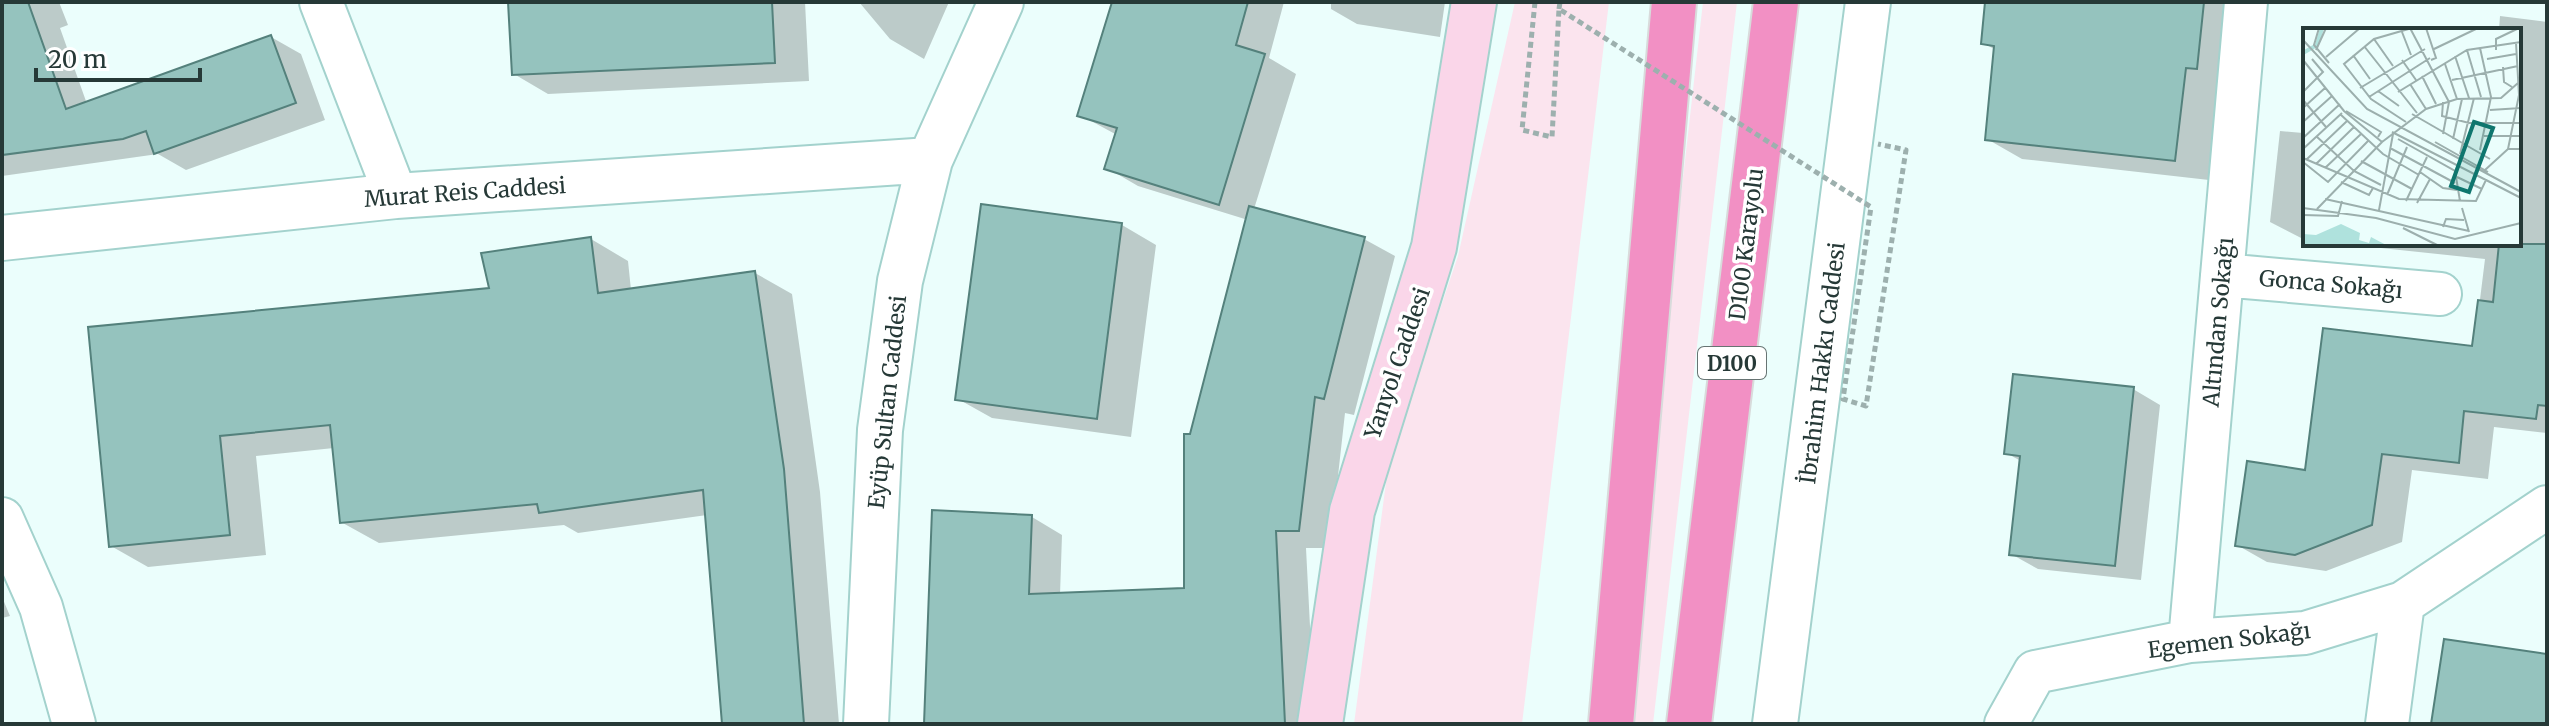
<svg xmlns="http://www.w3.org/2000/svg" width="2549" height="726" font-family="Merriweather,serif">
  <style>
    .green { fill: #fbe4ee }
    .shadow { fill: #0003 }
    .building { fill: #95c3be; stroke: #54817c; stroke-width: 2 }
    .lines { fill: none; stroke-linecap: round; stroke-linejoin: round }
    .minor-casing { stroke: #a3d2cd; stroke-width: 46 }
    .tertiary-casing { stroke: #a3d2cd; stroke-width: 48 }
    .secondary-casing { stroke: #a3d2cd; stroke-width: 48 }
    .trunk-casing { stroke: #d8dbdb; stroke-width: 48 }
    .path { stroke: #9db0ae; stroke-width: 5; stroke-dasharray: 6 4; stroke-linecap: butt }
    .minor { stroke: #fff; stroke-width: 42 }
    .tertiary { stroke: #fff; stroke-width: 44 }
    .secondary { stroke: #fad6e9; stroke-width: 44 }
    .trunk { stroke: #f290c4; stroke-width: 44 }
    .path-bridge { stroke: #9db0ae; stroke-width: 5; stroke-dasharray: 6 4; stroke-linecap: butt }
    .labels { text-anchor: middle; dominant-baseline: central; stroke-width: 7; stroke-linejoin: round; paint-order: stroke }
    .shield { fill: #fff; stroke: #677473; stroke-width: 2 }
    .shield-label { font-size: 20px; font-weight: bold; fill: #263937 }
    .street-label { font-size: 22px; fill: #263937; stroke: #fff }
    .inset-river { fill: none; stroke: #afe2dd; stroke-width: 4 }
    .inset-road { fill: none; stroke: #9cafad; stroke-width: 2 }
    .view { fill: #0f766e; fill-opacity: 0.15; stroke: #0f766e; stroke-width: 4 }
    .inset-edge { fill: none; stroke: #263937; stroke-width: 4 }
  </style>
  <rect width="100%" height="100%" fill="#ebfefc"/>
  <!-- green -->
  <path class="green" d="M1515 2H1609L1522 724H1354L1389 460 1458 256Z
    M1703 2H1737L1653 724H1621Z"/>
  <!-- shadow -->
  <path class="shadow" d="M2 2H59L68 25 60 28 87 104 271 37 301 54 325 120 186 170 158 154 2 176Z
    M510 2H805L809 81 548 94 514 74Z
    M859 2H949L924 59 890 39Z
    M1112 2H1284L1269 58 1296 74 1254 209 1364 239 1395 256 1354 415 1345 413 1330 548H1306L1315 724H926L1032 517 1062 535 1060 595 1186 590 1192 436 1248 220 1138 186 1107 168 1117 135 1080 115Z
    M1331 2H1445L1440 37 1357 24 1331 9Z
    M1988 2H2231L2209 180 2022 159 1987 139 1996 50 1983 43Z
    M2500 16 2547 22V433L2494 427 2488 479 2412 470 2402 542 2326 571 2267 562 2237 545 2307 472 2474 348 2485 259 2343 244H2519V30H2499Z
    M2305 114V240L2270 222 2280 131 2303 133Z
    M1122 225 1156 245 1131 437 992 418 958 399Z
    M591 239 628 261 631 290 755 273 792 294 820 492 839 724H724L707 515 578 533 564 525 379 543 341 522 334 448 256 456 266 555 148 567 111 546 90 329 491 290Z
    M2133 389 2160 405 2141 580 2038 569 2011 554 2021 461 2006 453Z
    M2 597 10 616 2 618Z"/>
  <!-- building -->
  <path class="building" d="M2 2H28L66 109 271 35 296 103 154 154 146 131 123 139 2 155Z
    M508 2H772L775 63 512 75Z
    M1112 2H1248L1236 45 1265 54 1219 205 1104 169 1117 128 1077 116Z
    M1985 2H2204L2197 69 2186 68 2175 161 1985 140 1994 46 1981 44Z
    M981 204 1122 223 1097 419 955 400Z
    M1249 206 1365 237 1324 399 1315 397 1299 531H1276L1285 724H924L932 510 1032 515 1029 594 1184 588V434H1190Z
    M591 237 598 293 755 271 784 469 804 724H722L703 490 539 513 537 504 340 523 330 425 220 436 230 535 109 547 88 327 489 288 481 253Z
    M2499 244H2547V406L2538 405 2536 419 2464 411 2459 463 2382 454 2372 525 2295 555 2235 546 2247 461 2305 470 2323 328 2472 346 2478 300 2493 302Z
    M2013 374 2134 387 2115 566 2009 555 2020 456 2004 454Z
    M2444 639 2547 654V724H2431Z"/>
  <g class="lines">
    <!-- minor casing -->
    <g class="minor-casing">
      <path id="minor" d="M321 2 396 196
        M2222 275 2440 294
        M2 519 41 607 74 724
        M2190 641 2246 2
        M2006 724 2035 672 2190 641 2305 633 2403 603 2547 507
        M2387 724 2403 603"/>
    </g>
    <!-- tertiary casing -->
    <g class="tertiary-casing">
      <path id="tertiary" d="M2 238 396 196 930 160
        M866 724 880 430 900 281 930 160 1001 2
        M1775 724 1868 2"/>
    </g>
    <!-- secondary casing -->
    <g class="secondary-casing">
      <path id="secondary" d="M1320 724 1352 511 1434 247 1474 2"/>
    </g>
    <!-- trunk casing -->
    <g class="trunk-casing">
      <path id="trunk" d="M1611 724 1674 2
        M1689 724 1776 2"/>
    </g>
    <!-- path -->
    <path class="path" d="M1559 9 1560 2"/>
    <!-- minor -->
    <use href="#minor" class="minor"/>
    <!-- tertiary -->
    <use href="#tertiary" class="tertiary"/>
    <!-- secondary -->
    <use href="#secondary" class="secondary"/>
    <!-- trunk -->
    <use href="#trunk" class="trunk"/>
    <!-- path-bridge -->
    <path class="path-bridge" d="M1535 2 1522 130 1552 137 1559 9 1871 207 1843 399 1866 406 1906 150 1878 144"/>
  </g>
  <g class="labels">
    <!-- shield labels -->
    <rect class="shield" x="1698" y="347" width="68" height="32" rx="6"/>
    <g class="shield-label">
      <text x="1732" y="363">D100</text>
    </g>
    <!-- street labels -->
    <g class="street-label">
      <text transform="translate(465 192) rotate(-4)">Murat Reis Caddesi</text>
      <text transform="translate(1746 244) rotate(-83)">D100 Karayolu</text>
      <text transform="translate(2331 284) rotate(5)">Gonca Sokağı</text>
      <text transform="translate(2218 322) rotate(-85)">Altından Sokağı</text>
      <text transform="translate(1397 363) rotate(-71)">Yanyol Caddesi</text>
      <text transform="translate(1822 363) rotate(-83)">İbrahim Hakkı Caddesi</text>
      <text transform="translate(887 402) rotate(-84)">Eyüp Sultan Caddesi</text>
      <text transform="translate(2229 640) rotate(-7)">Egemen Sokağı</text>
    </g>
  </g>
  <!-- overview -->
  <g transform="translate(2303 28)">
    <rect width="218" height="218" fill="#ebfefc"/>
    <path d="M38 196 57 205 56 212 66 215 68 209 85 218H0V206L13 207Z" fill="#afe2dd"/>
    <path class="inset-river" d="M0 25 14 17 19 0"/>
    <path class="inset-road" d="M16 0 11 17 26 35M107 0 146 74 140 106M123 0 133 30 128 32M99 4 108 27M71 11 90 38M0 12 64 81 218 164M61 18 114 85M131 21 175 0M13 22 23 0M164 22 178 69M193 22V11L216 0M50 27 67 51M152 28 166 70M23 29 57 0M184 31 213 26M0 32 41 83 79 114M99 32 113 52M142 36 154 71M200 39 201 54 209 59M119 48 133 76M149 52 215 38M107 56 123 81M57 60 122 21M75 63 96 78M0 64 20 44 9 31M95 64 164 22 218 14M66 69 127 30M0 72 23 99M140 74 139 88 166 95H218M0 80 22 60M187 82 218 80M43 83 78 104 75 109M37 86 80 126 116 147M109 86 187 131M0 94 29 68M103 94 68 71 41 36 71 11 109 0M13 108 51 143 78 157M181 108H218M0 110 37 76M95 111 152 143 157 173M150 111 159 71M79 114 123 81 154 71 198 70 215 55M132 114 185 144M87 120 152 155M0 121 39 85M205 121 216 67 213 15M177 122 188 69 177 20M157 126 171 70M0 130 96 171 173 173 183 152 89 104M3 132 44 93M58 133 109 161M0 134 25 154 65 113M13 136 51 99M22 140 58 106M182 142 205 121H218M117 144 140 160 154 162M154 149 179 161M183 152 218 170M38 154 66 167 70 160M84 167 104 119M22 171 166 203M103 173 124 129M114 175 127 151M0 180 73 190 152 211 218 195M159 180 166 204M14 181 80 113M76 182 90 106M0 187 35 188 39 173M140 199 143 191 161 192M100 200 136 218"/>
    <path class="view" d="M171 94 190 100 166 164 148 158Z"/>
    <rect width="218" height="218" class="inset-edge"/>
  </g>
  <!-- border -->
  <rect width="2549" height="726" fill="none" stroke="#263937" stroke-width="8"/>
  <!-- scale -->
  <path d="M36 68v12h164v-12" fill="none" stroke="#263937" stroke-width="4"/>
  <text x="48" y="68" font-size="24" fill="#263937" stroke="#ffffff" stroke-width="6" paint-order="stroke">20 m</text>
</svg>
